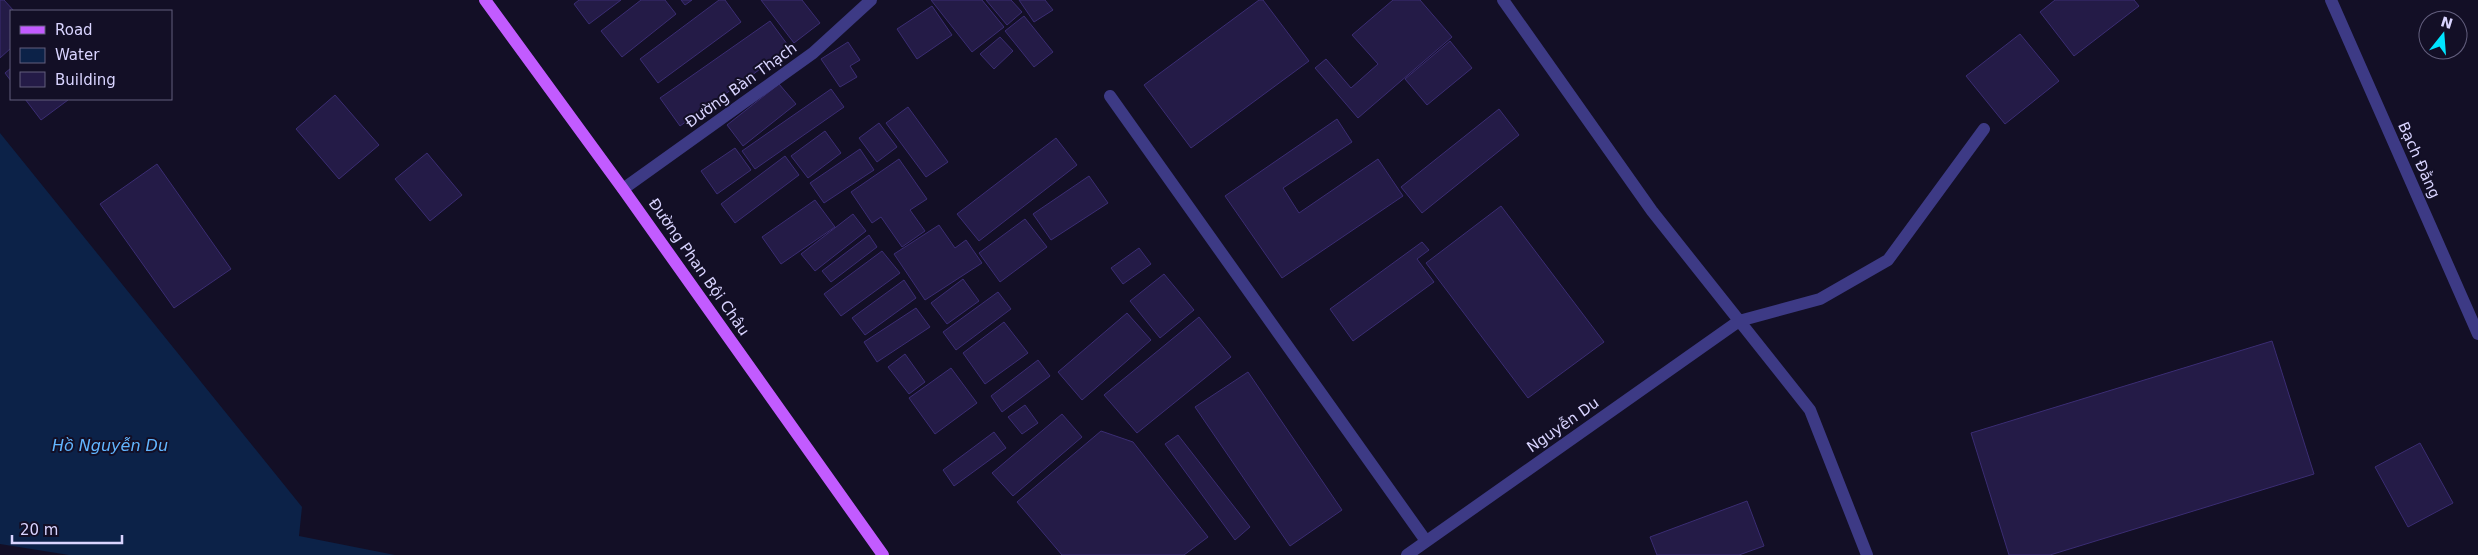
<svg xmlns="http://www.w3.org/2000/svg" width="2478" height="555" font-family="'DejaVu Sans',sans-serif">
  <style>
    .water { fill: #0c2248 }
    .building { fill: #241b47; stroke: #3b2d73 }
    .lines { fill: none; stroke-linecap: round; stroke-linejoin: round }
    .minor { stroke: #3d3a85; stroke-width: 12 }
    .major { stroke: #c25bff; stroke-width: 12 }
    .labels { text-anchor: middle; dominant-baseline: central; stroke-width: 4; stroke-linejoin: round; paint-order: stroke }
    .street-label { font-size: 15px; fill: #d9d4ff; stroke: #130f26 }
    .water-label { font-size: 16px; font-style: italic; fill: #62b6ff; stroke: #130f26 }
  </style>
  <rect width="100%" height="100%" fill="#130f26"/>
  <!-- water -->
  <path class="water" d="M0 133 302 507 299 536 395 555H69L0 544Z"/>
  <!-- building -->
  <path class="building" d="M0 0H4L14 11H11V48L0 58Z
    M579 0H621L589 24 574 4Z
    M641 0H665L676 14 622 57 601 31Z
    M681 0H692L685 5Z
    M719 0H725L741 22 658 83 640 59Z
    M761 0H802L820 23 794 43Z
    M931 0H982L1004 27 972 52Z
    M986 0H1011L1022 12 1007 25Z
    M1019 0H1045L1053 10 1034 22Z
    M1259 0H1263L1309 61 1191 148 1144 85Z
    M1393 0H1420L1452 37 1358 118 1315 68 1326 59 1351 88 1378 64 1352 35Z
    M2055 0H2134L2139 6 2074 56 2040 12Z
    M932 6 952 35 917 59 897 29Z
    M1024 16 1053 52 1034 67 1005 31Z
    M770 21 790 48 680 126 660 98Z
    M2020 34 2059 81 2005 124 1966 76Z
    M1000 37 1013 51 994 69 980 54Z
    M1450 41 1472 68 1427 105 1405 79Z
    M848 42 860 60 850 66 857 77 840 87 821 59Z
    M11 68V81L5 73Z
    M779 84 796 104 743 146 727 125Z
    M831 89 844 107 755 169 742 151Z
    M335 95 379 145 339 179 296 129Z
    M25 99H67L68 100 41 120Z
    M908 107 948 162 926 177 886 123Z
    M1499 109 1519 135 1422 213 1401 187Z
    M1337 119 1352 142 1283 188 1299 213 1378 159 1403 196 1282 278 1225 196Z
    M879 123 897 147 877 162 859 138Z
    M825 131 841 153 808 178 791 156Z
    M1056 138 1077 165 979 241 957 214Z
    M735 148 751 170 717 194 701 171Z
    M860 149 874 170 824 203 810 183Z
    M427 153 462 195 430 221 395 179Z
    M785 156 799 175 735 223 721 204Z
    M899 159 927 199 910 210 925 231 902 247 881 217 872 223 851 192Z
    M157 164 231 269 174 308 100 204Z
    M1089 176 1108 203 1051 240 1033 214Z
    M815 200 835 227 781 264 762 237Z
    M1501 206 1604 342 1528 398 1426 263Z
    M853 214 866 231 815 271 801 254Z
    M1025 219 1047 247 1000 282 979 253Z
    M939 225 955 248 966 240 982 263 925 300 894 254Z
    M869 235 877 247 831 282 822 271Z
    M1422 242 1429 250 1417 259 1434 282 1353 341 1330 309Z
    M1139 248 1151 264 1123 284 1111 268Z
    M882 251 900 273 841 316 824 294Z
    M1164 274 1194 310 1160 338 1130 301Z
    M963 279 979 301 947 324 931 303Z
    M904 280 916 298 865 335 852 318Z
    M998 292 1011 309 956 350 943 332Z
    M916 308 930 327 877 362 864 342Z
    M1127 313 1151 340 1082 400 1058 372Z
    M1199 317 1231 357 1137 433 1104 395Z
    M1004 322 1028 353 985 384 963 353Z
    M2272 341 2314 474 2050 555H2009L1971 433Z
    M905 354 925 382 909 394 888 367Z
    M1038 360 1050 376 1002 412 991 396Z
    M951 368 977 403 935 434 909 398Z
    M1248 372 1342 510 1290 546 1195 407Z
    M1025 405 1038 423 1022 434 1008 417Z
    M1062 414 1082 437 1013 496 992 473Z
    M1101 431 1133 442 1208 537 1184 555H1062L1017 502Z
    M994 432 1006 448 954 486 943 470Z
    M1178 435 1250 527 1235 540 1165 444Z
    M2420 443 2453 503 2408 527 2375 467Z
    M1747 501 1764 546 1739 555H1657L1650 537Z"/>
  <g class="lines">
    <!-- minor -->
    <path class="minor" d="M1503 0 1652 211 1810 410 1867 555
      M2331 0 2478 334
      M1110 96 1426 541
      M623 189 813 53 871 0
      M1407 555 1739 321 1820 299 1888 260 1984 129"/>
    <!-- major -->
    <path class="major" d="M485 0 623 189 883 555"/>
  </g>
  <g class="labels">
    <!-- street labels -->
    <g class="street-label">
      <text transform="translate(741 85) rotate(-36)">Đường Bàn Thạch</text>
      <text transform="translate(2419 160) rotate(66)">Bạch Đằng</text>
      <text transform="translate(699 267) rotate(55)">Đường Phan Bội Châu</text>
      <text transform="translate(1563 425) rotate(-35)">Nguyễn Du</text>
    </g>
    <!-- water labels -->
    <g class="water-label">
      <text x="110" y="445">Hồ Nguyễn Du</text>
    </g>
  </g>
  <!-- legend -->
  <rect x="10" y="10" width="162" height="90" fill="#130f26" stroke="#625e7d"/>
  <rect x="20" y="26" width="25" height="8" fill="#c25bff" stroke="#625e7d"/>
  <text x="55" y="35" font-size="15" fill="#d9d4ff">Road</text>
  <rect x="20" y="48" width="25" height="15" fill="#0c2248" stroke="#625e7d"/>
  <text x="55" y="60" font-size="15" fill="#d9d4ff">Water</text>
  <rect x="20" y="72" width="25" height="15" fill="#241b47" stroke="#625e7d"/>
  <text x="55" y="85" font-size="15" fill="#d9d4ff">Building</text>
  <!-- north arrow -->
  <g transform="translate(2443 35) rotate(17)"><circle r="24" fill="#130f26" stroke="#625e7d"/>
  <path d="M0-4L9 19L0 12L-9 19Z" fill="#00e5ff"/>
  <text y="-8" font-size="14" font-weight="bold" text-anchor="middle" fill="#d9d4ff">N</text>
  </g>
  <!-- scale -->
  <path d="M12 535v8h110v-8" fill="none" stroke="#d9d4ff" stroke-width="2.5"/>
  <text x="20" y="535" font-size="15" fill="#d9d4ff" stroke="#130f26" stroke-width="4" paint-order="stroke">20 m</text>
</svg>
